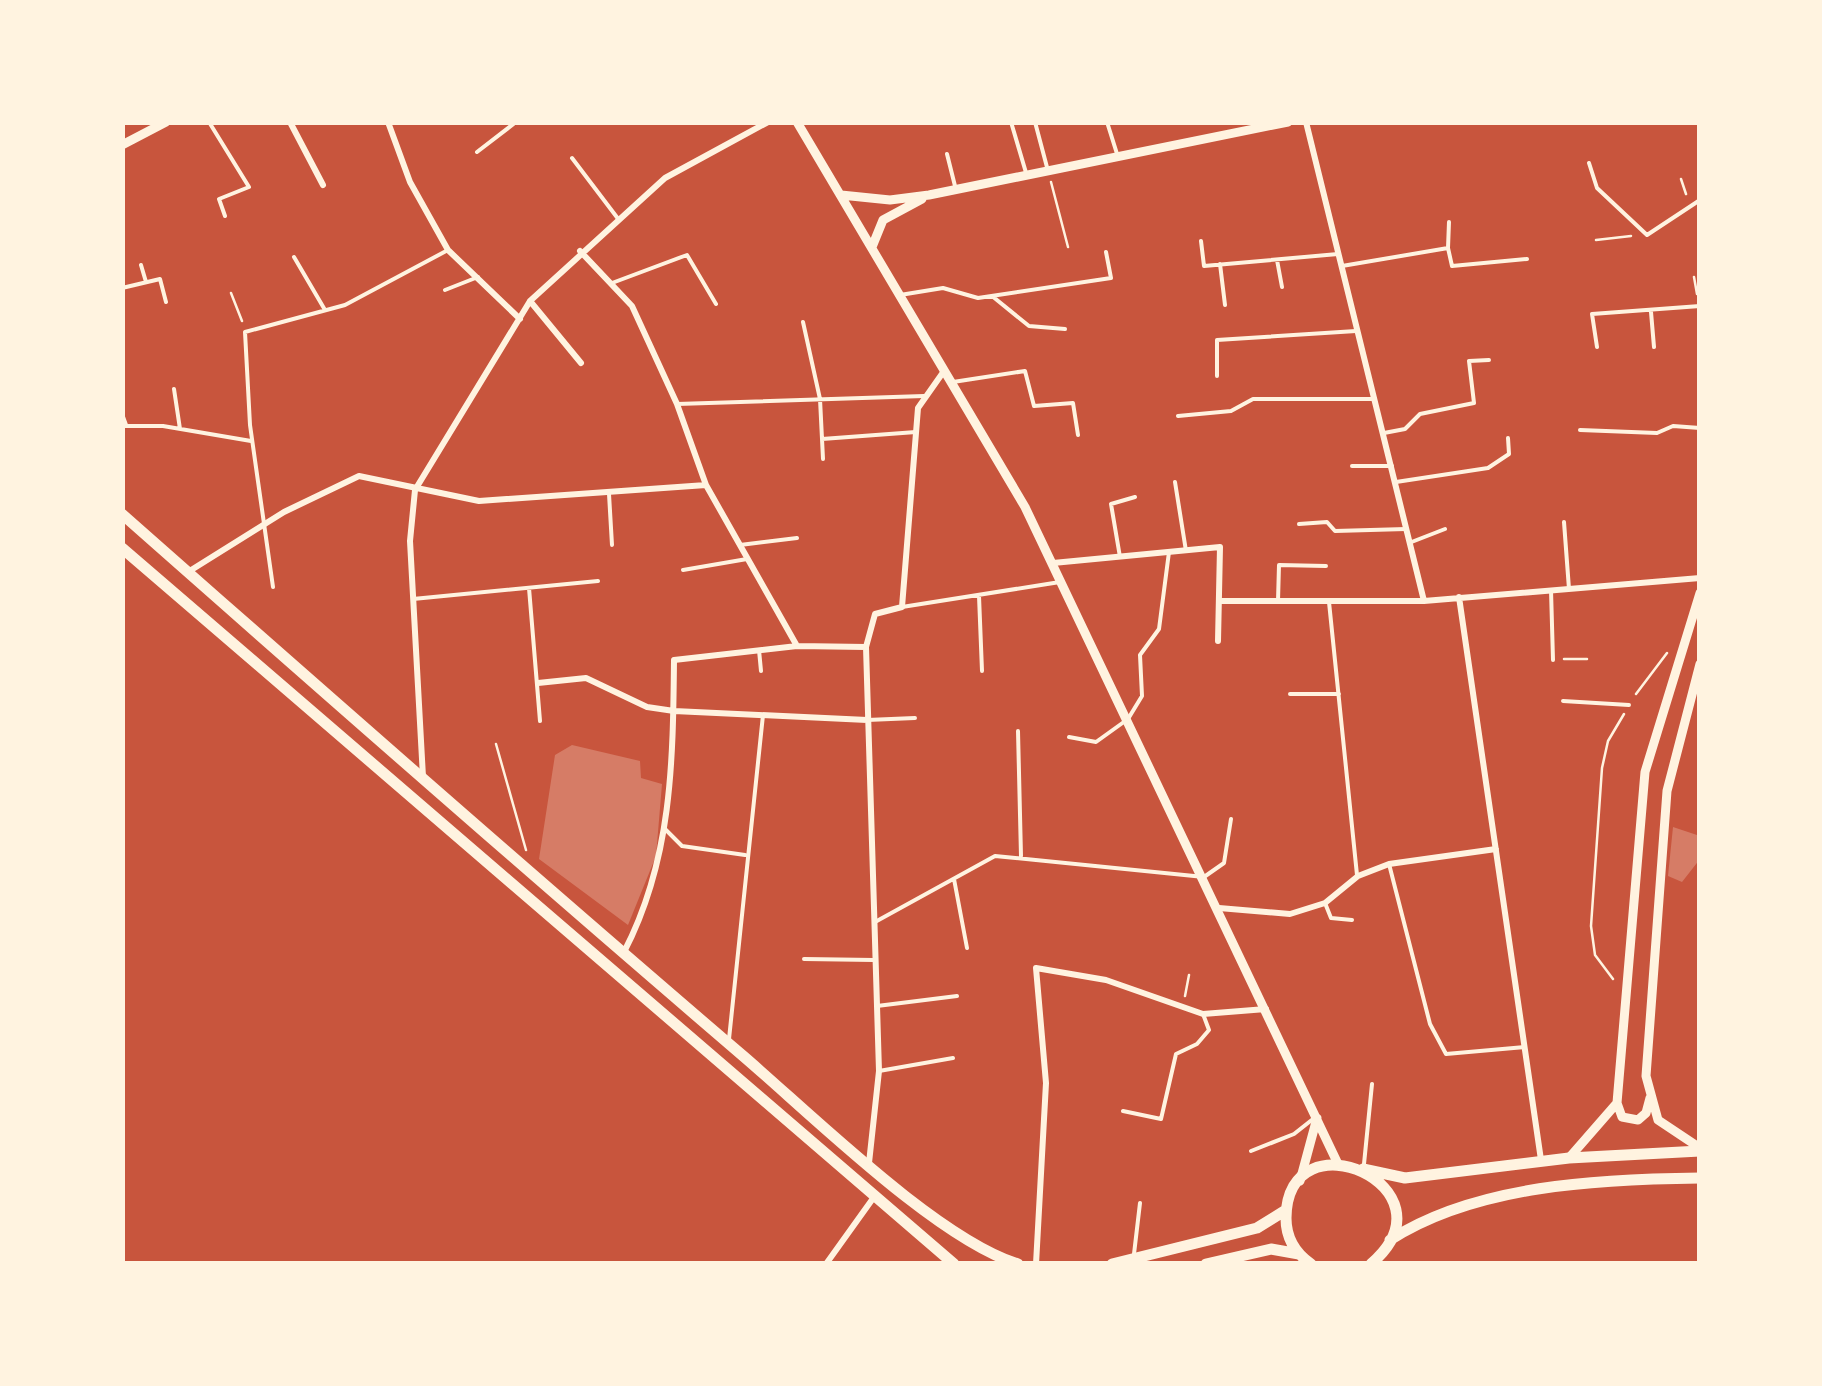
<svg xmlns="http://www.w3.org/2000/svg" width="1822" height="1386" font-family="'Fira Sans Condensed',sans-serif">
  <style>
    .building { fill: #d67c66 }
    .lines { fill: none; stroke-linecap: round; stroke-linejoin: round }
    .path { stroke: #fff3e0; stroke-width: 2.5 }
    .service { stroke: #fff3e0; stroke-width: 4 }
    .minor { stroke: #fff3e0; stroke-width: 6 }
    .tertiary { stroke: #fff3e0; stroke-width: 9 }
    .primary { stroke: #fff3e0; stroke-width: 11 }
  </style>
  <rect width="100%" height="100%" fill="#c8553d"/>
  <!-- building -->
  <path class="building" d="M572 745 640 761 641 778 662 784 656 856 628 925 539 859 555 755Z
    M1673 827 1700 836V859L1682 882 1668 876Z"/>
  <g class="lines">
    <!-- path -->
    <path class="path" d="M1681 179 1686 194
      M1051 182 1068 247
      M1596 240 1631 236
      M1694 277 1697 294
      M231 293 242 321
      M1564 659H1587
      M1636 694 1667 653
      M496 744 526 850
      M1613 979 1595 955 1591 926 1602 768 1608 741 1624 714
      M1185 996 1189 975"/>
    <!-- service -->
    <path class="service" d="M209 122 249 187 219 199 225 216
      M1011 122 1027 176
      M1035 122 1048 171
      M1107 122 1118 157
      M477 152 516 122
      M947 154 956 190
      M572 158 619 220
      M1589 163 1597 188 1647 235 1700 200
      M1201 241 1204 266 1338 254
      M1448 248 1449 222
      M294 257 325 310
      M1277 260 1282 287
      M1220 264 1225 305
      M141 265 146 282
      M1342 266 1448 248 1452 266 1527 259
      M612 283 687 255 716 304
      M122 288 160 279 166 302
      M445 290 478 277
      M900 295 943 288 978 298 1111 278 1106 252
      M992 296 1029 326 1065 329
      M1651 312 1654 347
      M803 322 820 399 823 459
      M1597 347 1592 314 1700 306
      M1217 376V340L1356 331
      M953 382 1025 371 1034 406 1073 403 1078 435
      M174 389 180 429
      M677 404 924 396
      M122 414 126 425
      M1178 416 1231 411 1253 399H1375
      M122 426H163L251 441
      M1580 430 1657 433 1673 426 1700 428
      M1384 433 1405 429 1420 414 1474 403 1469 361 1489 360
      M822 439 916 432
      M1352 466H1392
      M1175 482 1186 551
      M1396 482 1488 468 1509 454 1508 438
      M609 494 612 545
      M1564 522 1569 589
      M1299 524 1327 522 1335 531 1406 529
      M1409 543 1445 529
      M740 545 797 538
      M1120 557 1111 504 1135 497
      M683 570 747 559
      M273 587 250 425 245 332 345 305 448 250
      M529 588 540 721
      M1551 590 1553 660
      M979 596 982 671
      M413 599 598 581
      M1278 601 1279 565 1326 566
      M1329 602 1357 875
      M902 607 1060 582
      M759 650 761 671
      M1290 694H1339
      M1563 701 1629 705
      M867 720 915 718
      M1018 731 1021 856
      M1069 737 1096 742 1128 719 1142 696 1140 655 1159 629 1169 552
      M665 829 682 846 745 855
      M1389 864 1430 1024 1446 1054 1525 1047
      M954 879 967 948
      M1325 903 1331 918 1352 920
      M875 922 995 856 1204 877 1224 863 1231 819
      M804 959 874 960
      M877 1006 957 996
      M729 1039 763 715
      M879 1071 953 1058
      M1123 1111 1161 1119 1176 1054 1197 1044 1209 1030 1203 1014
      M1251 1151 1294 1134 1313 1119
      M1364 1164 1372 1084
      M1134 1254 1140 1203"/>
    <!-- minor -->
    <path class="minor" d="M290 122 323 185
      M388 122 410 182 448 250 520 319
      M1306 122 1424 601
      M580 251 632 306 677 404 706 485 797 646
      M530 301 581 363
      M1053 563 1220 547 1218 641
      M188 572 284 512 359 476 479 501 706 485
      M1459 597 1541 1160
      M1220 601H1424L1700 578
      M538 683 586 678 647 707 674 711 867 720
      M423 777 410 541 415 490 530 301 665 178 768 122
      M1219 908 1290 914 1325 903 1358 876 1389 864 1496 849
      M624 952C672 860 673 762 674 660L797 646 866 647
      M869 1163 879 1071 866 647 875 614 902 607 918 408 944 371
      M826 1264 874 1197
      M1036 1264 1046 1083 1036 968 1106 980 1203 1014 1266 1009"/>
    <!-- tertiary -->
    <path class="tertiary" d="M797 122 1025 507 1338 1164
      M122 145 166 122
      M841 195 890 200 929 195 1288 122
      M872 247 883 220 922 199
      M1700 664 1667 791 1646 1076 1658 1120 1700 1148
      M1617 1103 1622 1117 1638 1120 1646 1113 1650 1098
      M1569 1158 1617 1103 1645 772 1700 593
      M1300 1181 1317 1118"/>
    <!-- primary -->
    <path class="primary" d="M122 514C328 696 534 877 742 1055 810 1113 937 1239 1018 1264
      M122 548 954 1264
      M1363 1169 1405 1178 1569 1158 1700 1151
      M1390 1240C1475 1185 1600 1179 1700 1178
      M1112 1264 1257 1228 1286 1210
      M1206 1264 1271 1249 1299 1254
      M1311 1264C1295 1253 1286 1237 1286 1218 1287 1111 1461 1187 1371 1264"/>
  </g>
  <!-- border -->
  <rect width="1822" height="1386" fill="none" stroke="#fff3e0" stroke-width="250"/>
</svg>
